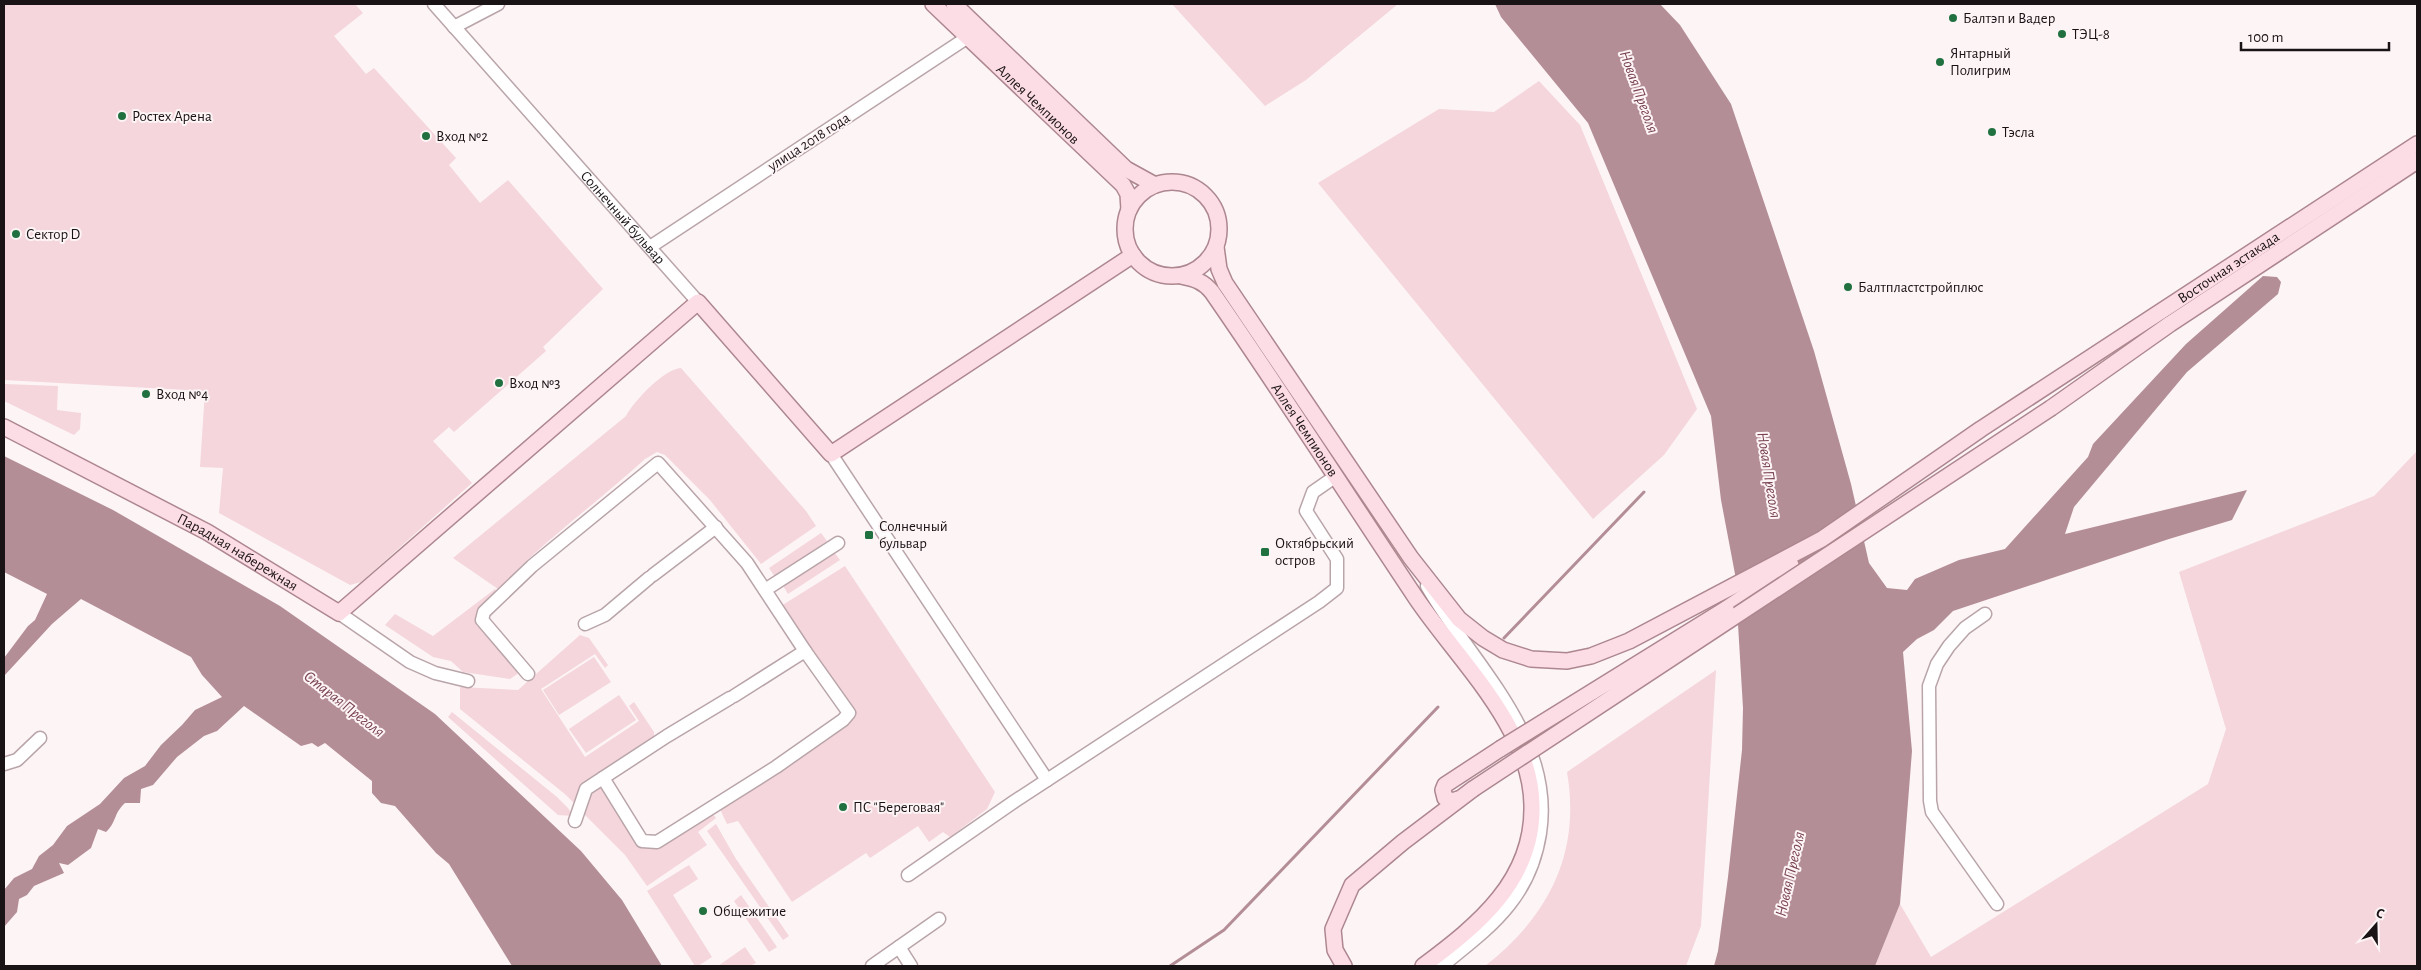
<svg xmlns="http://www.w3.org/2000/svg" width="2421" height="970" font-family="'Alegreya Sans',sans-serif">
  <style>
    .green { fill: #f4d6dc }
    .water { fill: #b48e97 }
    .lines { fill: none; stroke-linecap: round; stroke-linejoin: round }
    .stream { stroke: #b48e97; stroke-width: 3 }
    .minor-casing { stroke: #b9a5a9; stroke-width: 15 }
    .major-casing { stroke: #ad8790; stroke-width: 18 }
    .minor { stroke: #fff; stroke-width: 12 }
    .major { stroke: #fddde5; stroke-width: 15 }
    .major-bridge-casing { stroke: #ad8790; stroke-width: 18; stroke-linecap: butt }
    .major-bridge { stroke: #fddde5; stroke-width: 15 }
    .poi-dot { fill: #207040; stroke: #fdf4f6; stroke-width: 2 }
    .labels { text-anchor: middle; dominant-baseline: central; stroke-width: 4; stroke-linejoin: round; paint-order: stroke }
    .poi-label { font-size: 15px; fill: #1a1315; stroke: #fdf4f6; text-anchor: start }
    .street-label { font-size: 15px; fill: #1a1315; stroke: #fdf4f6 }
    .water-label { font-size: 16px; font-style: italic; fill: #784251; stroke: #fdf4f6 }
  </style>
  <rect width="100%" height="100%" fill="#fdf4f6"/>
  <!-- green -->
  <path class="green" d="M4 4H355L363 13 334 36 366 74 374 68 456 158 449 165 480 203 508 180 603 289 543 347 546 351 454 432 449 427 433 441 472 483 361 582 350 585 219 513 223 468 200 467 205 391 4 380Z
    M1172 4H1398L1306 80 1265 106Z
    M1539 81 1580 125 1697 409 1664 455 1593 519 1318 183 1439 109 1494 112Z
    M681 368 806 511 816 526 761 564 710 500 665 455 657 452 645 459C597 503 543 541 498 589L453 558 626 416C634 401 664 369 681 368Z
    M4 384 58 386 57 410 81 413 80 429 74 435 4 401Z
    M2417 451V966H1875L1900 904 1931 957 2208 784 2226 729 2179 572 2374 496Z
    M821 533 827 541 775 577 769 568Z
    M833 551 840 560 788 594 782 584Z
    M845 566 995 792 987 809 950 837 943 832 929 842 918 826 870 858 866 853 792 902 738 821 727 824 719 807 850 719 781 606Z
    M495 589 497 592 478 608 476 619 520 672 510 679 463 672 451 661 433 657 385 625 395 614 433 636Z
    M580 635 589 638 608 665 605 668 595 654 541 689 585 757 639 721 629 706 634 702 654 732V739L576 805 566 795 460 709V687L518 690Z
    M594 657 611 682 559 715 543 690Z
    M1716 670 1701 926 1686 966H1485C1549 916 1581 853 1567 772Z
    M619 695 636 720 586 753 569 729Z
    M452 712 557 797 568 808 573 816 558 815 448 717Z
    M601 785 641 843 710 811 716 818 698 832 707 845 647 886 625 855 583 813 589 790Z
    M716 824 736 859 789 936 783 940 707 831Z
    M689 865 698 879 673 895 712 957 698 966H695L647 891Z
    M741 895 777 947 769 952 734 901Z
    M745 947 756 963 750 966H718Z"/>
  <!-- water -->
  <path class="water" d="M1495 4H1660L1680 25 1731 104 1814 351 1851 484 1869 563 1887 588 1907 590 1915 579 1959 560 2005 549 2088 457 2093 444 2186 344 2263 276 2277 277 2281 282 2278 294 2187 372 2074 507 2065 534 2247 490 2232 520 2169 539 1953 611 1934 630 1917 639 1903 652 1912 751 1900 904 1875 966H1714L1718 951 1728 877 1742 750 1743 708 1735 574 1721 500 1711 416 1588 123 1501 17Z
    M4 456 113 510 280 606 435 714 581 851 622 900 662 966H512L449 864 436 853 395 806 381 803 372 793V781L325 743 318 747 312 743 301 746 244 706 217 731 204 736 177 757 153 785 141 789 140 803H125C113 814 117 822 106 832L98 829 91 848 68 865 59 863 64 873 34 886 27 895 19 899 17 912 4 927V890L14 878 32 869 39 856 53 845 67 826 100 804 124 778 145 766 161 745 182 725 195 710 222 697 202 675 191 657 81 599 52 624 4 676V658L28 626 35 620 47 594 4 572Z"/>
  <g class="lines">
    <!-- stream -->
    <path class="stream" d="M1504 638 1644 492
      M1170 966 1224 930 1438 707"/>
    <!-- minor casing -->
    <g class="minor-casing">
      <g id="minor">
        <path id="s1" d="M434 4 698 302"/>
        <path d="M454 27 498 4"/>
        <path d="M650 247 968 37"/>
        <path d="M831 454 1047 780"/>
        <path d="M653 575 716 527"/>
        <path d="M1427 586C1471 663 1555 736 1540 833 1536 859 1525 885 1509 905 1490 929 1465 947 1442 966"/>
        <path d="M765 590 838 543"/>
        <path d="M339 613 410 662 435 673 468 681"/>
        <path d="M1985 614 1965 628 1949 646 1937 664 1929 686 1930 801 1932 812 1997 904"/>
        <path d="M585 624 605 615 649 578"/>
        <path d="M528 674 482 620 484 612 532 566 658 463 747 563 805 651"/>
        <path d="M4 764 17 760 40 738"/>
        <path d="M603 778 642 841 657 842 776 767 843 720 849 713 805 651 734 696"/>
        <path d="M575 821 586 789 667 736 730 698"/>
        <path d="M908 875 1015 801 1319 602 1337 588V559L1306 511 1313 492 1336 476"/>
        <path d="M899 947 911 966"/>
        <path d="M872 966 939 919"/>
      </g>
    </g>
    <!-- major casing -->
    <g class="major-casing">
      <g id="major">
        <path id="s2" d="M933 4 1123 185 1128 194 1129 210"/>
        <path d="M954 4 1126 169 1155 185"/>
        <circle cx="1172" cy="229" r="47"/>
        <path id="s3" d="M1216 247 1219 269 1225 283 1411 558 1459 619 1483 638 1503 650 1531 659 1567 661 1591 656 1629 641 1822 539 1981 429 2417 144"/>
        <path id="s4" d="M1181 276C1195 279 1203 281 1212 292 1282 393 1348 496 1416 598 1457 659 1531 727 1532 805 1534 880 1478 925 1423 966"/>
        <path d="M2051 408 2170 324 2417 161"/>
        <path id="s5" d="M4 427 207 532 339 613 698 302 831 454 1133 255"/>
        <path d="M1726 609 1791 565"/>
        <path d="M1458 799 1453 801 1445 798 1443 790 1445 785 1500 749"/>
        <path d="M1344 966 1335 950 1333 929 1352 885 1403 842 1473 789"/>
      </g>
    </g>
    <!-- minor -->
    <use href="#minor" class="minor"/>
    <!-- major -->
    <use href="#major" class="major"/>
    <!-- major-bridge casing -->
    <g class="major-bridge-casing">
      <path id="major-bridge" d="M1500 749 1726 609
        M1473 789 2051 408"/>
    </g>
    <!-- major-bridge -->
    <use href="#major-bridge" class="major-bridge"/>
  </g>
  <!-- markers -->
  <g class="poi-dot">
    <circle cx="1953" cy="18" r="5"/>
    <circle cx="2062" cy="34" r="5"/>
    <circle cx="1940" cy="62" r="5"/>
    <circle cx="122" cy="116" r="5"/>
    <circle cx="1992" cy="132" r="5"/>
    <circle cx="426" cy="136" r="5"/>
    <circle cx="16" cy="234" r="5"/>
    <circle cx="1848" cy="287" r="5"/>
    <circle cx="499" cy="383" r="5"/>
    <circle cx="146" cy="394" r="5"/>
    <rect x="864" y="530" width="10" height="10" rx="2.5"/>
    <rect x="1260" y="547" width="10" height="10" rx="2.5"/>
    <circle cx="843" cy="807" r="5"/>
    <circle cx="703" cy="911" r="5"/>
  </g>
  <g class="labels">
    <!-- poi labels -->
    <g class="poi-label">
      <text x="1963" y="18">Балтэп и Вадер</text>
      <text x="2072" y="34">ТЭЦ-8</text>
      <text x="1950" y="53">Янтарный<tspan x="1950" dy="17">Полигрим</tspan></text>
      <text x="132" y="116">Ростех Арена</text>
      <text x="2002" y="132">Тэсла</text>
      <text x="436" y="136">Вход №2</text>
      <text x="26" y="234">Сектор D</text>
      <text x="1858" y="287">Балтпластстройплюс</text>
      <text x="509" y="383">Вход №3</text>
      <text x="156" y="394">Вход №4</text>
      <text x="879" y="526">Солнечный<tspan x="879" dy="17">бульвар</tspan></text>
      <text x="1275" y="543">Октябрьский<tspan x="1275" dy="17">остров</tspan></text>
      <text x="853" y="807">ПС "Береговая"</text>
      <text x="713" y="911">Общежитие</text>
    </g>
    <!-- street labels -->
    <g class="street-label">
      <text stroke="none"><textPath href="#s2" startOffset="145">Аллея Чемпионов</textPath></text>
      <text transform="translate(809 142) rotate(-33)">улица 2018 года</text>
      <text stroke="none"><textPath href="#s1" startOffset="285">Солнечный бульвар</textPath></text>
      <text stroke="none"><textPath href="#s3" startOffset="1339">Восточная эстакада</textPath></text>
      <text stroke="none"><textPath href="#s4" startOffset="202">Аллея Чемпионов</textPath></text>
      <text stroke="none"><textPath href="#s5" startOffset="265">Парадная набережная</textPath></text>
    </g>
    <!-- water labels -->
    <g class="water-label">
      <text transform="translate(1639 92) rotate(70)">Новая Преголя</text>
      <text transform="translate(1769 475) rotate(81)">Новая Преголя</text>
      <text transform="translate(344 704) rotate(38)">Старая Преголя</text>
      <text transform="translate(1790 874) rotate(-77)">Новая Преголя</text>
    </g>
  </g>
  <!-- border -->
  <rect width="2421" height="970" fill="none" stroke="#1a1315" stroke-width="10"/>
  <!-- north arrow -->
  <g transform="translate(2376 925) rotate(20)" stroke="#fdf4f6" stroke-width="4" paint-order="stroke">
  <path d="M0-4L9 19L0 12L-9 19Z" fill="#1a1315"/>
  <text y="-8" font-size="14" font-weight="bold" text-anchor="middle" fill="#1a1315">С</text>
  </g>
  <!-- scale -->
  <path d="M2241 42v8h148v-8" fill="none" stroke="#1a1315" stroke-width="2.5"/>
  <text x="2248" y="42" font-size="15" fill="#1a1315" stroke="#fdf4f6" stroke-width="4" paint-order="stroke">100 m</text>
</svg>
